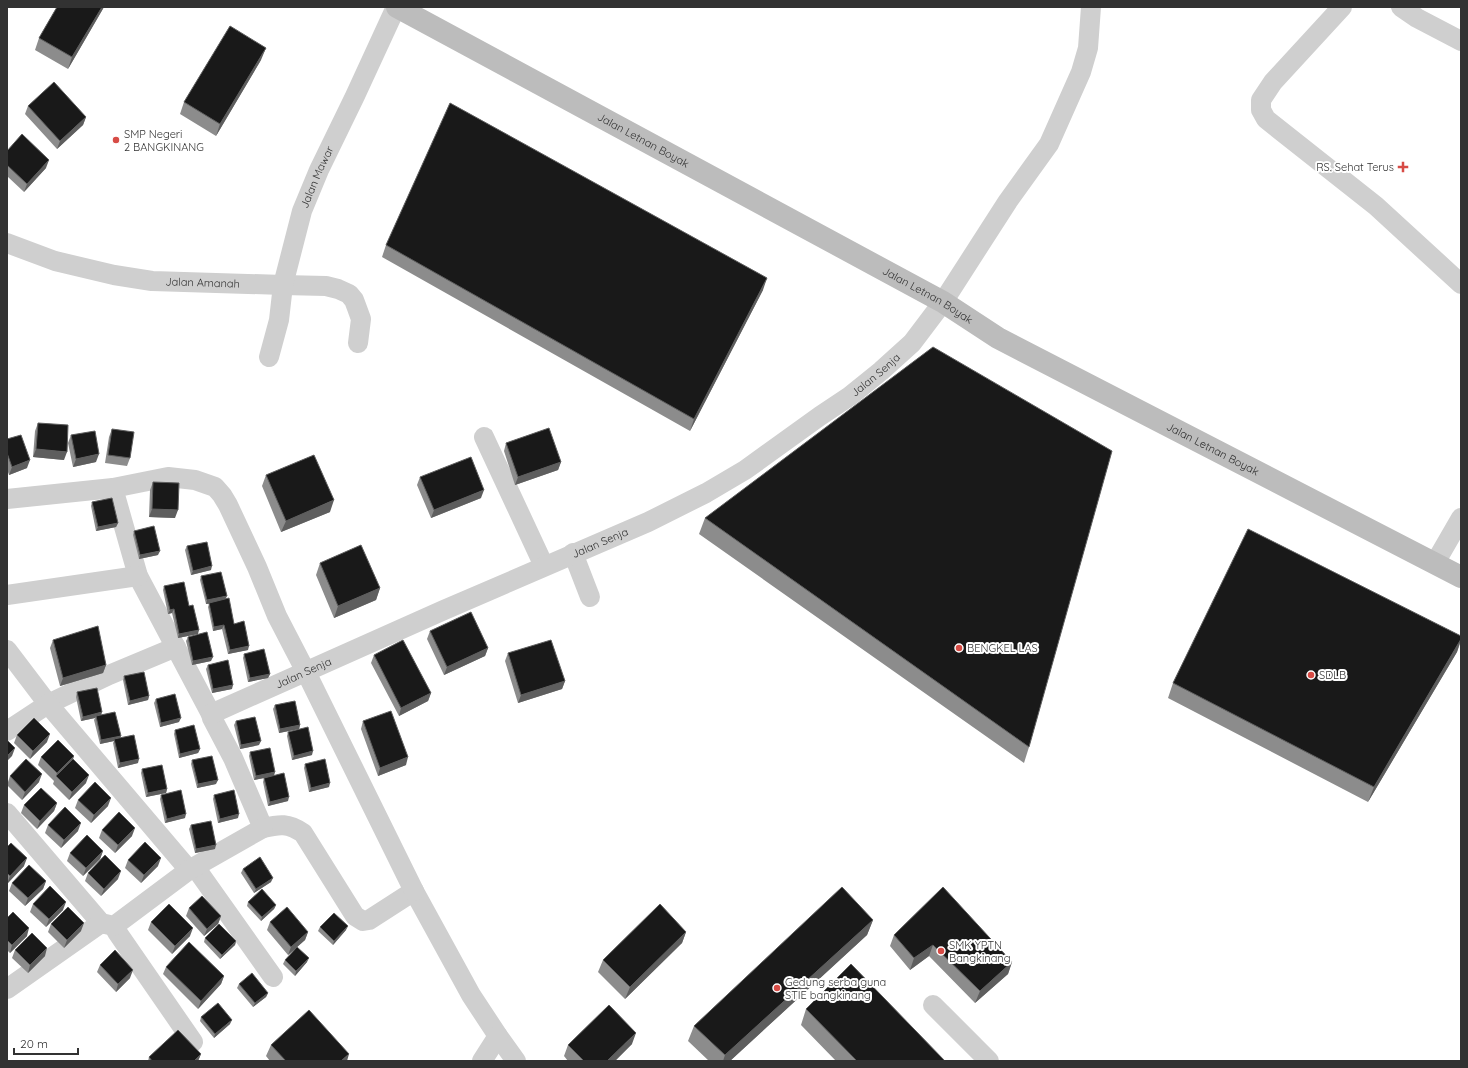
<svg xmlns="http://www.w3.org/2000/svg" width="1468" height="1068" font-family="Quicksand,sans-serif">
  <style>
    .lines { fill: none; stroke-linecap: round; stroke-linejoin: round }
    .street { stroke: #cfcfcf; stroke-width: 20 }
    .secondary { stroke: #bcbcbc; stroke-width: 22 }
    .wall { fill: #8c8c8c }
    .shaded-wall { fill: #5e5e5e }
    .building { fill: #191919; stroke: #5e5e5e }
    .poi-dot { fill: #d74b45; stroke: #fff; stroke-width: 1.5 }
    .labels { text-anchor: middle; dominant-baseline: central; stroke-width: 4; stroke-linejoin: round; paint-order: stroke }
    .poi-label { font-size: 11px; fill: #323232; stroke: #fff; text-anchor: start }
    .street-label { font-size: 11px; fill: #323232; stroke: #fff }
  </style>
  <rect width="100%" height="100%" fill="#fff"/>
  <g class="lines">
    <!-- street -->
    <g class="street">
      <path d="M1342 7 1273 82 1261 100V110L1266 119 1376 206 1461 284"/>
      <path d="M1401 7 1417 18 1461 41"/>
      <path id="s1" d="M7 243 55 261 114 275 152 281 283 285 326 286 338 289 349 294 354 300 357 308 361 319 358 343"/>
      <path id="s2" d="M269 357 279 320 283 285 302 211 319 170 355 96 396 7"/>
      <path d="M484 437 544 566"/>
      <path d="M113 488 138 576 211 714 212 718 233 758 263 828C280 824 288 823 303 833L355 916 363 921 369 920 414 891 471 995 498 1036 516 1061"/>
      <path d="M7 499 113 488 168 477 195 480 215 487 222 495 228 505 257 567 277 616 306 672 414 891"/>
      <path d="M573 553 590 597"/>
      <path d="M1435 563 1461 518"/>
      <path d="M7 595 138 576"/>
      <path d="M7 650 48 704 109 675 176 647"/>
      <path id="s3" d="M211 714 444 610 648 522 706 493 745 470 820 416 850 396 881 371 912 343 943 302 1008 201 1049 144 1081 72 1088 48 1091 7"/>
      <path d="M7 731 48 704 189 870"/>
      <path d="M7 813 101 923"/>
      <path d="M195 867 273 977"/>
      <path d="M114 926 117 932 193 1042"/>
      <path d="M7 989 101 923 114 926 189 870 263 828"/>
      <path d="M933 1005 989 1061"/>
      <path d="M482 1061 498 1036"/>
    </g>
    <!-- secondary -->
    <path class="secondary" id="s4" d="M397 7 943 302 998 338 1461 577"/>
  </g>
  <!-- wall -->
  <path class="wall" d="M57 7H104L68 69 35 50 39 38Z
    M261 60 216 136 180 114 184 102Z
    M28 106 86 117 83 125 57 149 25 114Z
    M7 151 46 168 24 192 7 176Z
    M386 245 763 290 690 431 382 257Z
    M38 423 64 460 33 457 35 431Z
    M112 429 130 458 127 466 105 463 109 437Z
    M71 435 96 462 73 467 68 443Z
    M7 439 27 468 9 475 7 469Z
    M506 443 561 462 558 470 515 485 504 451Z
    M266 475 330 512 281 532 262 486Z
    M420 477 481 498 431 518 417 485Z
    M153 482 175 518 149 517 150 490Z
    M92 502 118 523 116 527 96 531 91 506Z
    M705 518 1029 747 1024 763 699 534Z
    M134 531 158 555 139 559 133 535Z
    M187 546 211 570 191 575 185 550Z
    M320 563 380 588 376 600 334 618 316 575Z
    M201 576 225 599 234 624 248 650 228 654 222 629 213 631 208 607 209 604H206L200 580Z
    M164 586 189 606 198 634 178 638 172 613 168 614 163 590Z
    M430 631 488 648 485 656 444 675 427 639Z
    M1461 636V641L1457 652 1368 802 1168 698 1173 683Z
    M188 637 211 661 192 665 186 641Z
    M53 640 106 665 103 673 60 686 50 648Z
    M508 653 565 681 562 689 518 703 505 661Z
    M244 654 270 674 268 678 248 682 243 658Z
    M374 655 431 693 428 701 399 716 371 663Z
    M208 665 232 689 212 693 206 669Z
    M124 676 149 696 148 700 128 705 123 680Z
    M77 692 101 715 120 738 138 763 118 768 113 743 114 741 100 744 94 720 95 718 81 721 76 697Z
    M156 699 179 722 160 727 154 703Z
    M275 705 300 725 299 729 279 733 273 709Z
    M236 721 259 745 240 749 234 725Z
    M363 721 406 765 378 776 361 729Z
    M175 730 200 749 198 753 179 758 174 734Z
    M288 732 312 755 292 760 287 736Z
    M17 735 47 742 30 759 14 743Z
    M250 752 274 775 288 801 268 806 263 782 264 778 254 780 249 756Z
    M74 756 73 759 86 783 69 800 53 784 54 781 38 765 41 757Z
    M192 760 216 784 197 788 191 764Z
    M305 764 329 787 309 792 304 768Z
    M142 769 167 789 166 793 146 797 141 773Z
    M10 776 39 782 22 800 7 785Z
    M161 795 185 818 165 823 160 799Z
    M214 795 238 818 218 823 213 799Z
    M78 800 108 806 91 823 75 808Z
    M57 803 54 811 37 829 21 813 24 805Z
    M48 825 78 831 61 848 45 833Z
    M191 825 215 849 195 853 189 829Z
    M102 830 132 836 115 853 99 838Z
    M7 847 24 866 7 884Z
    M103 851 100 859 83 876 67 861 70 853Z
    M128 860 158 866 141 883 125 868Z
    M243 869 271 882 254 893 241 873Z
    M88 873 118 879 101 896 85 881Z
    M46 881 43 889 25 906 9 891 12 883Z
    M248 902 276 905 274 909 261 921 247 906Z
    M33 904 63 910 46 927 30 912Z
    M189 908 221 916 218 924 204 936 186 916Z
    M7 918 27 936 10 953 7 950Z
    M873 920 867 935 730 1061H709L688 1041 694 1026Z
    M151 922 190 936 172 954 148 930Z
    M270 922 308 932 305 940 288 955 267 930Z
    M51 924 81 931 64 948 48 932Z
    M320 927 346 930 333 945 318 931Z
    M686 932 682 943 625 999 598 972 603 960Z
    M894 935 1012 962 1008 974 975 1003 929 956 910 970 890 946Z
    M205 938 236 941 235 945 220 959 204 942Z
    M15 950 45 956 28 973 12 958Z
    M285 960 307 962 295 976 283 964Z
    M100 965 130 978 116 992 97 972Z
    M166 967 224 976 221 984 198 1009 163 974Z
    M239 984 268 993 266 997 253 1007 237 988Z
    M806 1009 945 1061H836L801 1025Z
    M201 1017 230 1024 214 1038 200 1021Z
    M632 1044 615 1061H568L564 1056 568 1045Z
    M271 1045 347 1061H270L266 1056Z
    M201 1054 198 1061H148L149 1057Z"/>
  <!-- shaded-wall -->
  <path class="shaded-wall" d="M102 7H104L68 69 72 57Z
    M266 48 261 60 216 136 220 124Z
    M86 117 83 125 57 149 60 141Z
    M49 160 46 168 24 192 27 184Z
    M767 278 763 290 690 431 694 419Z
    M36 449 67 452 64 460 33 457Z
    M99 454 96 462 73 467 76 459Z
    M30 460 27 468 9 475 12 467Z
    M561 462 558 470 515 485 518 477Z
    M484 490 481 498 431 518 434 510Z
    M334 500 330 512 281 532 286 521Z
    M152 509 178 510 175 518 149 517Z
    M118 523 116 527 96 531 98 527Z
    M160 551 158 555 139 559 140 555Z
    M212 566 211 570 191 575 193 571Z
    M380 588 376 600 334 618 338 606Z
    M227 596 225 600 206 604 207 600Z
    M174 609 172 613 168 614 170 610Z
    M224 625 222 629 213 631 214 627Z
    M199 630 198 634 178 638 179 634Z
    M1461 639 1457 652 1368 802 1374 787Z
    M249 646 248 650 228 654 230 650Z
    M488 648 485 656 444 675 447 667Z
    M213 657 211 661 192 665 193 661Z
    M106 665 103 673 60 686 63 678Z
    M270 674 268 678 248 682 250 678Z
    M565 681 562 689 518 703 521 695Z
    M233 685 232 689 212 693 213 689Z
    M431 693 428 701 399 716 401 708Z
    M149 696 148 700 128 705 130 701Z
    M102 712 101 716H96L95 718 81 721 83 717Z
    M181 718 179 722 160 727 161 723Z
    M300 725 299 729 279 733 280 729Z
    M50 734 47 742 30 759 33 751Z
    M121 736 119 740 114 739V741L100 744 101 740Z
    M261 741 259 745 240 749 241 745Z
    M15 748 12 756 7 761V756Z
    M200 749 198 753 179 758 180 754Z
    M313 751 312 755 292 760 294 756Z
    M74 756 71 764 56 777 57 773Z
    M408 757 406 765 378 776 380 768Z
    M139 759 138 763 118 768 120 763Z
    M275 772 274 776 254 780 256 776Z
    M42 774 39 782 22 800 25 792Z
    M89 775 86 783 69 800 72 792Z
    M218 780 216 784 197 788 198 784Z
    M330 783 329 787 309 792 311 788Z
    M167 789 166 793 146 797 148 793Z
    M289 797 288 801 268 806 270 802Z
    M111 798 108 806 91 823 94 815Z
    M57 803 54 811 37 829 40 821Z
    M186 814 185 818 165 823 167 819Z
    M239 814 238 818 218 823 220 819Z
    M81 823 78 831 61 848 64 840Z
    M135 828 132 836 115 853 118 845Z
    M216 845 215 849 195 853 196 849Z
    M103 851 100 859 83 876 86 868Z
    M27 858 24 866 7 884 10 876Z
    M161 858 158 866 141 883 144 875Z
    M121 871 118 879 101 896 104 889Z
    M273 878 271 882 254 893 256 889Z
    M46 881 43 889 25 906 28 898Z
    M66 902 63 910 46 927 49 919Z
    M276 905 274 909 261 921 262 917Z
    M221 916 218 924 204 936 207 929Z
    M873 920 867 935 730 1061H723L725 1055Z
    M84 923 81 931 64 948 67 940Z
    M348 926 346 930 333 945 334 941Z
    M29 928 27 936 10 953 12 945Z
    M193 928 190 936 172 954 175 946Z
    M308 932 305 940 288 955 291 947Z
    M686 932 682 943 625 999 630 987Z
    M236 941 235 945 220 959 222 955Z
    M933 945 929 956 910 970 914 958Z
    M47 948 45 956 28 973 30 965Z
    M309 958 307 962 295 976 296 971Z
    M1012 962 1008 974 975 1003 980 991Z
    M133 970 130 978 116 992 118 984Z
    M224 976 221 984 198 1009 201 1001Z
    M268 993 266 997 253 1007 255 1003Z
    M232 1020 230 1024 214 1038 215 1034Z
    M636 1033 632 1044 615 1061H607Z
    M201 1054 198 1061H194Z
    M349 1054 347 1061H341Z"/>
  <!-- building -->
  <path class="building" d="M57 7H102L72 57 39 38Z
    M230 26 266 48 220 124 184 102Z
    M54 82 86 117 60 141 28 106Z
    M450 103 767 278 694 419 386 245Z
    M22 134 49 160 27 184 7 165V151Z
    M933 347 1112 451 1029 747 705 518Z
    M38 423 68 425 67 452 36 449Z
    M549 428 561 462 518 477 506 443Z
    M112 429 134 432 130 458 108 455Z
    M95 431 99 454 76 459 71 435Z
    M21 435 30 460 12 467 7 453V439Z
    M314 455 334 500 286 521 266 475Z
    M471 457 484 490 434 510 420 477Z
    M153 482 179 483 178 510 152 509Z
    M112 498 118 523 98 527 92 502Z
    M154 526 160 551 140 555 134 531Z
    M1248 529 1461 636V639L1374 787 1173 683Z
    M207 542 212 566 193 571 187 546Z
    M361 545 380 588 338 606 320 563Z
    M221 572 227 596 207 600 201 576Z
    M184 582 189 606 193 605 199 630 179 634 174 609 170 610 164 586Z
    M229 598 234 624 244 621 249 646 230 650 224 625 214 627 209 603Z
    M471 612 488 648 447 667 430 631Z
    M98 626 106 665 63 678 53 640Z
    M207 632 213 657 193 661 188 637Z
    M403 640 431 693 401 708 374 655Z
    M551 640 565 681 521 695 508 653Z
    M264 649 270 674 250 678 244 654Z
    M228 660 233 685 213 689 208 665Z
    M144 672 149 696 130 701 124 676Z
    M97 688 102 712 83 717 77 692Z
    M175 694 181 718 161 723 156 699Z
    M295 701 300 725 280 729 275 705Z
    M391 711 408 757 380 768 363 721Z
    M115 712 121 736 101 740 96 716Z
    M255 717 261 741 241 745 236 721Z
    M34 718 50 734 33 751 17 735Z
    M194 725 200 749 180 754 175 730Z
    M308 727 313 751 294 756 288 732Z
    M134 735 139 759 120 763 114 739Z
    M7 740 15 748 7 756Z
    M58 740 74 756 57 773 41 757Z
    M270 748 275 772 256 776 250 752Z
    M212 756 218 780 198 784 192 760Z
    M26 759 42 774 25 792 10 776Z
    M73 759 89 775 72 792 56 776Z
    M325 759 330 783 311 788 305 764Z
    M162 765 167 789 148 793 142 769Z
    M284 773 289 797 270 802 264 778Z
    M95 782 111 798 94 815 78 800Z
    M41 788 57 803 40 821 24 805Z
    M181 790 186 814 167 819 161 795Z
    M234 790 239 814 220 819 214 795Z
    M65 807 81 823 64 840 48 825Z
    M119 812 135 828 118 845 102 830Z
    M211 821 216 845 196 849 191 825Z
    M87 835 103 851 86 868 70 853Z
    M145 842 161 858 144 875 128 860Z
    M11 843 27 858 10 876 7 873V847Z
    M105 855 121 871 104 889 88 873Z
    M260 857 273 878 256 889 243 869Z
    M29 865 46 881 28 898 12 883Z
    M50 886 66 902 49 919 33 904Z
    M842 887 873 920 725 1055 694 1026Z
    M943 887 1012 962 980 991 933 945 914 958 894 935Z
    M262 889 276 905 262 917 248 902Z
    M202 896 221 916 207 929 189 908Z
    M169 904 193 928 175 946 151 922Z
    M660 904 686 932 630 987 603 960Z
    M68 907 84 923 67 940 51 924Z
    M287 907 308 932 291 947 270 922Z
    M13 912 29 928 12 945 7 940V918Z
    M334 913 348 926 334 941 320 927Z
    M219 924 236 941 222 955 205 938Z
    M32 933 47 948 30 965 15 950Z
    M189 942 224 976 201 1001 166 967Z
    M297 947 309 958 296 971 285 960Z
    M115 950 133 970 118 984 100 965Z
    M851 964 945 1061H857L806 1009Z
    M252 973 268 993 255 1003 239 984Z
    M218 1003 232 1020 215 1034 201 1017Z
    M609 1005 636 1033 607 1061H584L568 1045Z
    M309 1010 349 1054 341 1061H286L271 1045Z
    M178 1030 201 1054 194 1061H152L149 1057Z"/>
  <!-- markers -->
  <g class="poi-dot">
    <circle cx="116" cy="140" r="4"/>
    <path d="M1401 161h4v4h4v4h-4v4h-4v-4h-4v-4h4z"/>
    <circle cx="959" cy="648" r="4"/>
    <circle cx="1311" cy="675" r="4"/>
    <circle cx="941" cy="951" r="4"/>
    <circle cx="777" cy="988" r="4"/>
  </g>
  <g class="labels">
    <!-- poi labels -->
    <g class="poi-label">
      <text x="124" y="134">SMP Negeri<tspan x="124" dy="13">2 BANGKINANG</tspan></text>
      <text x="1394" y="167" text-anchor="end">RS. Sehat Terus</text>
      <text x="967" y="648">BENGKEL LAS</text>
      <text x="1319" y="675">SDLB</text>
      <text x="949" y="945">SMK YPTN<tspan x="949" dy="13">Bangkinang</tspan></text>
      <text x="785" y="982">Gedung serba guna<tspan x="785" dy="13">STIE bangkinang</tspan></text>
    </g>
    <!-- street labels -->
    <g class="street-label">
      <text stroke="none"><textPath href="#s4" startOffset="280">Jalan Letnan Boyak</textPath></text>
      <text stroke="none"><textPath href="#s2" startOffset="187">Jalan Mawar</textPath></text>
      <text stroke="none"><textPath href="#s1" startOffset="201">Jalan Amanah</textPath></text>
      <text stroke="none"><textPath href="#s4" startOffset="604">Jalan Letnan Boyak</textPath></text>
      <text stroke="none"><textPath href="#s3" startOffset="749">Jalan Senja</textPath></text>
      <text stroke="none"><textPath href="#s4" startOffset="928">Jalan Letnan Boyak</textPath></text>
      <text stroke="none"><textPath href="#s3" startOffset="425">Jalan Senja</textPath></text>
      <text stroke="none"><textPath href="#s3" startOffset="101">Jalan Senja</textPath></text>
    </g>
  </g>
  <!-- border -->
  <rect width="1468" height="1068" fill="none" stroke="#323232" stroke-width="16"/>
  <!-- scale -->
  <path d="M14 1048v6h64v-6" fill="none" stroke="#323232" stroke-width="2"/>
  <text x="20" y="1048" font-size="12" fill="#323232" stroke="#ffffff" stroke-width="3" paint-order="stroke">20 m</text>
</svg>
